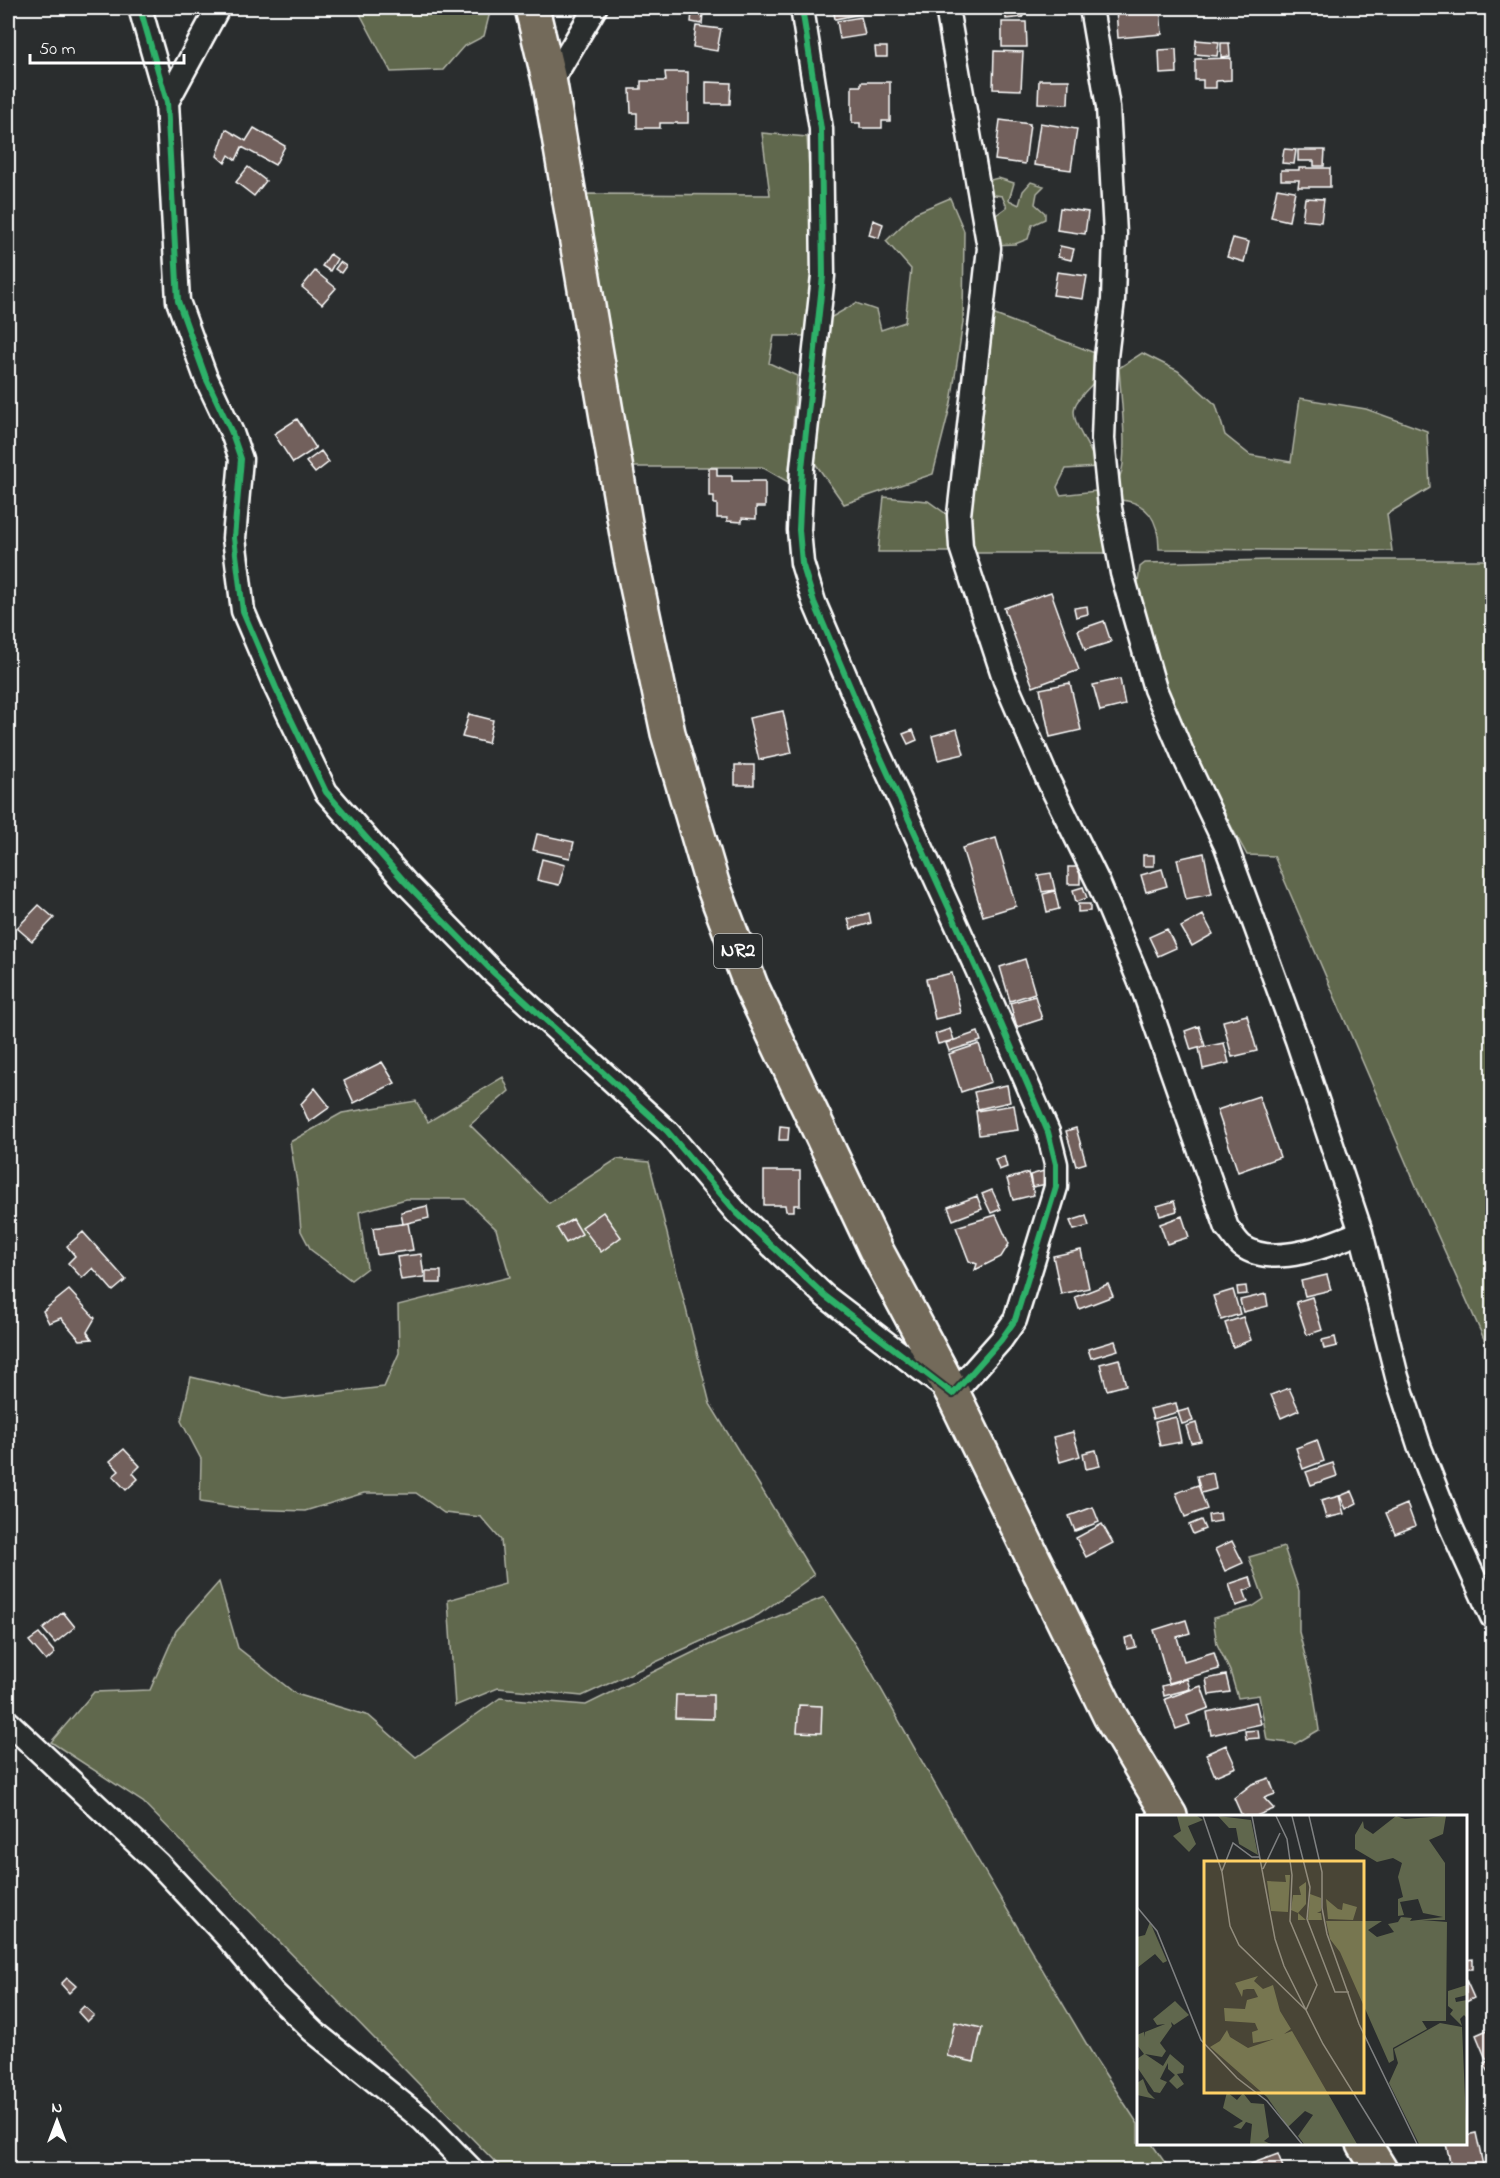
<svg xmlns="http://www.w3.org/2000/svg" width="1500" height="2178" font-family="'Indie Flower',sans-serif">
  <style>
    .green { fill: #60674d; stroke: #b0b3a6; stroke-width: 1.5 }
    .building { fill: #72605b; stroke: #fff; stroke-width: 1.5 }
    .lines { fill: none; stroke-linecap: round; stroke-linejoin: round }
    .street-casing { stroke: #fff; stroke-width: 27 }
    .highway-casing { stroke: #fff; stroke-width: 38 }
    .street { stroke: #2a2d2e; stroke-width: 22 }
    .highway { stroke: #736b5a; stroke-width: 33 }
    .cycleway-casing { stroke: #2a2d2e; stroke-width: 10 }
    .cycleway { stroke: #2db169; stroke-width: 6 }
    .labels { text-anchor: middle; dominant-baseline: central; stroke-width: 4.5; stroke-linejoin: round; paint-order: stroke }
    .shield { fill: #2a2d2e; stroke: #bfc0c0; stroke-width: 1.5 }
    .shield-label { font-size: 20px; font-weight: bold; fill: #fff }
    .inset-road { fill: none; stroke: #7f8182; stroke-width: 1.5 }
    .view { fill: #ffd166; fill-opacity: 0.15; stroke: #ffd166; stroke-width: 3 }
    .inset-edge { fill: none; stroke: #fff; stroke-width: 3 }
  </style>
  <rect width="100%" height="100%" fill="#2a2d2e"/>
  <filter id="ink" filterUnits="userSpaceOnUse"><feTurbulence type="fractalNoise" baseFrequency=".0167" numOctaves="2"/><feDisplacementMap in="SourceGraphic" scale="12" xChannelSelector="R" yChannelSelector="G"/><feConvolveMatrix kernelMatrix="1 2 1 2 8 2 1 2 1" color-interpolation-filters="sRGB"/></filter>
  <g filter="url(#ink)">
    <!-- green -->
    <path class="green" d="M357 8H491L484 36 463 47 443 70 391 72Z
      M762 133 807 137 814 250 805 336H774L769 363 797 376 788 482 762 467H624L579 212 586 194 770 195Z
      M998 178 1014 183 1009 200 1019 205 1023 191 1031 182 1044 186 1037 193 1035 204 1045 213V219L1032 225 1028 239 1015 244 994 245 989 220 1007 207 1002 196 987 194 983 182Z
      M950 198 964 231 963 322 951 403 933 474 844 504 815 463 820 391 830 318 856 303 876 310 881 330 905 322 911 269 886 241 915 213Z
      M990 313 1095 353 1096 380C1090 387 1078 397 1075 406 1069 423 1093 449 1097 467L1066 469 1057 487 1060 495 1096 491 1104 517 1108 553H973L965 504Z
      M1142 353 1178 371 1216 405 1225 435 1250 455 1291 462 1300 398 1366 409 1427 431 1430 488 1387 514 1392 551 1159 549C1159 520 1147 500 1116 500 1113 480 1122 480 1123 464 1126 433 1121 400 1119 368Z
      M884 497 928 501 956 521 949 535 956 552H878Z
      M1270 560H1492V1357L1429 1216 1274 856 1247 855 1180 733 1136 597 1140 567 1145 563Z
      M503 1077 509 1091 470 1125 549 1203 617 1159 649 1162 710 1404 814 1575 758 1615 582 1696 498 1688 455 1706 448 1600 505 1584 501 1540 481 1517 444 1513 416 1493H364L305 1511 248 1509 200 1502 201 1459 181 1421 191 1377 284 1399 384 1387 399 1353 398 1305 510 1277 496 1229 465 1199H406L359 1212 367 1268 351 1280 311 1250 301 1231 297 1183 290 1142 342 1113 416 1101 428 1122Z
      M1284 1547 1299 1591V1632L1312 1683 1319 1730 1295 1744 1267 1740 1259 1695 1238 1698 1230 1671 1217 1644 1213 1618 1252 1607 1264 1599 1249 1557Z
      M219 1582 238 1648 296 1694 369 1716 416 1757 500 1698 586 1705 702 1648 824 1597 863 1657 972 1850 1096 2060 1138 2124V2144H1152L1170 2170H503L143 1802 51 1742 94 1692 150 1690 176 1631Z"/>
    <!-- building -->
    <path class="building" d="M718 8H746V12L718 10Z
      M833 8H880V10L835 19Z
      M1005 8H1022L1023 17 1006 19Z
      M1135 8H1160L1162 34 1118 38 1116 9Z
      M692 12 703 13 702 24 691 22Z
      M861 17 865 35 840 39 837 21Z
      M1002 22H1026L1027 47H1002Z
      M696 26 721 29 717 51 693 47Z
      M1196 40 1219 42 1217 56 1195 54Z
      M1221 43H1229L1230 56 1221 57Z
      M875 47H887V57H876Z
      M1176 49 1177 73 1160 74 1159 50Z
      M994 51 1023 52 1021 90 993 89Z
      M1231 58V80L1216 81V88H1203V80H1195V59Z
      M665 72H688V123H660V128H637V113H631L630 89H641V81H666Z
      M1039 80H1069L1068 104 1038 103Z
      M706 82 731 83 730 104H706Z
      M861 82H890V121H882V128H860V123H852V86H861Z
      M1000 120 1030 124 1025 164 995 160Z
      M1040 123 1077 129 1071 170 1034 165Z
      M254 128 285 146 275 165 242 147 236 160 229 155 225 163 217 156 226 129 246 141Z
      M1284 149 1296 150 1294 164 1282 163Z
      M1298 150H1325L1324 166H1314V161H1298Z
      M248 167 266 181 254 196 236 182Z
      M1299 168H1330V187H1298L1299 180H1281V170H1299Z
      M1277 188 1295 191 1289 221 1271 217Z
      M1305 198 1324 199 1321 222 1302 220Z
      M1060 208 1088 212 1085 234 1057 230Z
      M873 220 883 224 879 238 869 235Z
      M1233 238 1249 242 1244 262 1227 257Z
      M1060 246 1074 249 1071 260 1058 257Z
      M330 254 337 259 330 271 322 266Z
      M340 262 346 266 341 273 335 269Z
      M315 271 336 288 322 304 302 287Z
      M1057 272 1087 276 1083 299 1053 295Z
      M297 419 316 448 293 463 274 434Z
      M321 451 329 462 315 473 306 462Z
      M709 468H717V476H732V481H765V507H756V519L742 518V522L727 521V518H717V504H714V496H709Z
      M1051 592 1079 670 1033 687 1004 608Z
      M1087 606 1088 614 1076 617 1074 608Z
      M1104 621 1111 642 1085 650 1078 630Z
      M1120 679 1125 705 1100 711 1093 685Z
      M1070 683 1081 730 1050 737 1040 689Z
      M783 711 792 753 759 760 749 718Z
      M469 714 493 720 488 743 462 737Z
      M957 729 964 754 938 760 932 736Z
      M913 730 917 740 908 744 903 734Z
      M735 765H754V785H735Z
      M537 834 574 842 570 858 533 850Z
      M996 838 1016 906 983 916 962 848Z
      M1204 853 1212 894 1186 899 1177 859Z
      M1143 855H1154V866H1143Z
      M542 859 565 865 559 885 537 880Z
      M1068 867H1080V884H1068Z
      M1162 869 1167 886 1146 892 1141 875Z
      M1051 873 1055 890 1042 892 1038 875Z
      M1083 887 1087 898 1076 902 1073 890Z
      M1055 891 1059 909 1047 912 1043 894Z
      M1078 904H1090V911L1078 912Z
      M39 905 54 918 32 941 17 928Z
      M869 913 871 923 851 929 848 919Z
      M1203 915 1213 934 1192 946 1181 927Z
      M1167 929 1176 948 1158 956 1149 937Z
      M1025 959 1035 993 1010 1001 1000 967Z
      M952 973 961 1013 935 1019 926 979Z
      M1035 996 1042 1019 1017 1027 1010 1003Z
      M1247 1015 1257 1051 1232 1057 1223 1021Z
      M1199 1026 1205 1046 1191 1050 1185 1031Z
      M950 1029 954 1040 938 1044 935 1034Z
      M978 1032 981 1041 949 1051 946 1043Z
      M1224 1043 1229 1063 1203 1069 1199 1048Z
      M979 1044 991 1082 961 1092 949 1054Z
      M382 1062 395 1083 354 1103 344 1081Z
      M1007 1085 1010 1102 978 1109 974 1092Z
      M315 1088 330 1107 309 1122 301 1104Z
      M1259 1096 1280 1157 1238 1172 1217 1110Z
      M1014 1105 1018 1130 979 1135 976 1111Z
      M780 1126 789 1127 788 1140H779Z
      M1076 1128 1086 1163 1076 1166 1066 1131Z
      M1004 1156 1007 1167 999 1170 995 1159Z
      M764 1171H800V1205H794V1211H786L785 1205H764Z
      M1044 1171 1047 1184 1032 1187 1030 1175Z
      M1028 1173 1034 1195 1013 1200 1007 1179Z
      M992 1190 1001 1209 991 1213 982 1194Z
      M977 1196 982 1209 953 1220 948 1207Z
      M1174 1201 1177 1211 1160 1216 1157 1206Z
      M427 1206 429 1218 403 1224 401 1212Z
      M603 1212 621 1237 601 1252 582 1227Z
      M996 1215 1009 1244 1001 1257 975 1270 977 1264 969 1261 956 1227Z
      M1086 1216 1089 1226 1074 1230 1070 1221Z
      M1182 1216 1189 1237 1167 1244 1160 1224Z
      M573 1219 582 1234 566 1243 557 1228Z
      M408 1223 413 1250 377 1255 373 1228Z
      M83 1232 126 1280 113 1291 93 1268 82 1278 68 1263 75 1256 67 1246Z
      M1081 1250 1089 1288 1061 1294 1053 1256Z
      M421 1254 424 1277 401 1280 397 1257Z
      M426 1271H441V1283H426Z
      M1327 1275 1331 1290 1305 1296 1301 1281Z
      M1108 1284 1113 1296 1079 1309 1075 1297Z
      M1246 1286 1247 1294 1238 1295 1237 1287Z
      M69 1290 95 1318 87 1332 92 1339 80 1340 61 1318 49 1323 43 1311Z
      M1233 1290 1240 1314 1221 1320 1213 1296Z
      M1266 1294 1268 1306 1243 1312 1240 1300Z
      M1312 1297 1322 1330 1307 1335 1296 1302Z
      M1243 1317 1251 1340 1233 1347 1225 1323Z
      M1335 1337 1337 1346 1324 1349 1322 1340Z
      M1115 1341 1118 1350 1091 1358 1088 1349Z
      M1119 1359 1126 1385 1107 1390 1100 1364Z
      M1289 1388 1299 1410 1281 1418 1271 1395Z
      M1176 1403 1178 1412 1153 1419 1150 1409Z
      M1189 1409 1193 1421 1182 1424 1178 1412Z
      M1176 1417 1181 1442 1160 1446 1155 1422Z
      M1196 1423 1201 1441 1191 1443 1186 1426Z
      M1073 1432 1080 1456 1060 1462 1053 1437Z
      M1317 1440 1324 1461 1303 1469 1296 1448Z
      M124 1449 140 1466 133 1473 138 1479 126 1490 113 1476 119 1471 110 1461Z
      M1096 1450 1100 1466 1086 1469 1083 1453Z
      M1333 1463 1337 1476 1311 1485 1306 1472Z
      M1213 1473 1216 1489 1201 1493 1197 1476Z
      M1198 1485 1207 1509 1185 1517 1176 1493Z
      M1352 1491 1357 1503 1346 1509 1340 1496Z
      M1339 1496 1344 1514 1326 1518 1321 1501Z
      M1407 1504 1415 1526 1395 1534 1386 1513Z
      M1093 1507 1099 1522 1075 1531 1069 1516Z
      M1220 1513 1221 1521 1209 1523 1208 1515Z
      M1201 1520 1205 1529 1193 1534 1189 1525Z
      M1102 1524 1113 1543 1086 1557 1076 1538Z
      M1232 1541 1243 1563 1225 1571 1215 1549Z
      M1250 1577 1253 1587 1244 1591 1248 1602 1236 1606 1229 1584Z
      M63 1612 75 1627 55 1643 43 1629Z
      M1186 1620 1190 1633 1177 1637 1184 1661 1214 1652 1219 1669 1169 1683 1154 1630Z
      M39 1634 55 1653 46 1661 29 1641Z
      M1133 1636 1136 1647 1127 1649 1125 1638Z
      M1226 1675 1230 1692 1209 1695 1206 1679Z
      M1187 1679 1190 1689 1164 1696 1162 1686Z
      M1201 1686 1209 1708 1187 1716 1190 1724 1176 1729 1165 1699Z
      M676 1695H713V1719L675 1718Z
      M1256 1702 1261 1724 1211 1735 1207 1712Z
      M799 1705 822 1706 821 1733 797 1732Z
      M1258 1730 1259 1738 1246 1739 1245 1731Z
      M1226 1745 1236 1767 1215 1776 1206 1754Z
      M1269 1778 1275 1794 1264 1798 1274 1809 1256 1816H1242L1234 1798 1252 1784Z
      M1473 1959V1969H1466V1960Z
      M67 1978 76 1986 69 1993 61 1984Z
      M1466 1980 1474 1998 1466 2002Z
      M84 2006 94 2015 87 2022 78 2012Z
      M955 2022 982 2028 974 2062 947 2056Z
      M1492 2028V2056L1486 2059 1476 2035Z
      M1492 2059V2078L1484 2063Z
      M1476 2133 1484 2170H1452L1446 2144H1466V2135Z
      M1278 2154 1284 2170H1253L1251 2164Z
      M1492 2157V2170H1486L1485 2158Z"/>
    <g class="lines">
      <!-- street casing -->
      <g class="street-casing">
        <path id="street" d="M140 8 167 102 178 301 206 378 232 433 241 459 234 538 243 611 276 688 326 792 405 882 493 972 667 1131 737 1213 825 1296 953 1394 1001 1340 1015 1320 1056 1187V1164L1048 1132 993 1005 871 736 814 602 802 563 799 530 802 468 823 276 821 129 802 8
          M947 8 989 248 959 515 961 547 1005 681 1047 778 1099 884 1144 992 1227 1228C1232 1233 1236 1241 1242 1246 1273 1269 1330 1245 1361 1232
          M1091 8 1108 107 1115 234 1113 300 1106 357 1103 439 1110 508 1122 573 1155 689 1184 757 1226 846 1297 1040 1361 1232 1397 1377 1420 1448 1451 1527 1492 1617
          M550 84 595 8
          M167 102 218 8
          M8 1722 158 1863 227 1937 274 1993 313 2031 423 2120 472 2170"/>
      </g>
      <!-- highway casing -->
      <g class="highway-casing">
        <path id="highway" d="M532 8 550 84 631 558 668 733 712 883 751 986 876 1250 953 1394 1110 1716 1170 1816
          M1364 2144 1380 2170"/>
      </g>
      <!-- street -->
      <use href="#street" class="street"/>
      <!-- highway -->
      <use href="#highway" class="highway"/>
      <!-- cycleway casing -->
      <g class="cycleway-casing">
        <path id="cycleway" d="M140 8 167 102 178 301 206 378 232 433 241 459 234 538 243 611 276 688 326 792 405 882 493 972 667 1131 737 1213 825 1296 953 1394 1001 1340 1015 1320 1056 1187V1164L1048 1132 993 1005 871 736 814 602 802 563 799 530 802 468 823 276 821 129 802 8"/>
      </g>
      <!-- cycleway -->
      <use href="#cycleway" class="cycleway"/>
    </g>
  </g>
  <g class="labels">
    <!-- shield labels -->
    <rect class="shield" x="714" y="934" width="48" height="34" rx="4.5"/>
    <g class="shield-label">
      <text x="738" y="951">NR2</text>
    </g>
  </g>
  <!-- overview -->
  <g transform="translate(1137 1815)">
    <rect width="330" height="330" fill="#2a2d2e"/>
    <path d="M40 1H60L66 5 51 11 59 29 52 37 36 21 44 16ZM81 1 114 5 121 40 102 29 99 13H92ZM259 1 268 4 309 1 306 19 292 25 308 48V105H285L310 107 309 206H285L290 214 256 233 257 245 252 248 203 137 193 124 189 106H245L231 115 240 122 257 117 251 109 261 107 264 102 275 103 273 106 306 102 286 98 281 84 263 87 267 100 261 101V84L266 82 261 62 265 48 256 43 240 47 218 34V20L226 6 227 13 236 19ZM148 60H153L151 97 134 96 130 66 149 67ZM169 67V89L161 98 169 105H161V98L154 95 156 80H164L162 72ZM173 79 184 83V96L180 98H184L185 105H171ZM189 84 201 94 205 95 206 88 220 92 216 105 191 104ZM13 107 30 146 26 148 18 139 0 153V122L8 120ZM121 161 117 166 126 174 136 170 143 196 154 214 147 219 155 216 220 329H167L161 321 176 300 168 296 151 312 130 282 73 232 83 226 90 215 93 222 111 233 137 224 116 228 115 217 121 215 118 208 88 206 87 193 108 194 110 185 121 182 117 174H110L106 175 105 182 98 168ZM330 170V180L318 183 319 187 330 185V203L327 200 323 204 325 211 313 199 316 195 311 191V176ZM38 186 52 200 37 210 34 207 35 211 23 228 29 236 25 242 8 239 26 251 33 239 47 251 46 258 40 259 47 269 40 274 32 266 38 260 31 254V248L23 264 30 267 23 278 17 277 0 252V244L7 239 0 230V220L7 217V222L8 217 28 209 20 210 16 204ZM303 208 325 212 330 329H282L252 268 261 248 257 234ZM6 264 11 277 18 284 0 280V268ZM90 277 100 285 106 278 114 288 127 289 132 322 127 326 134 329H113L115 309 109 307 104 314 96 312 106 306 86 293Z" fill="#60674d"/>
    <path class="inset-road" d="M66 1 85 57 93 111 102 130 169 195 180 170 153 106 155 60 150 24 139 1M115 1 138 124 147 151 186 229 248 329M155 1 173 72 170 104 198 177H212M172 1 185 57V93L190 119 222 209 280 329M126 54 143 18M85 56 96 28 115 42H123M0 92 20 116 64 225 100 263 130 286 165 329"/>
    <path class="view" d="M67 46H227V278H67Z"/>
    <rect width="330" height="330" class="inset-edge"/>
  </g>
  <!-- margin -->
  <rect width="1500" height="2178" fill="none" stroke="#2a2d2e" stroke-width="30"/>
  <rect x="15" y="15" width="1470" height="2148" fill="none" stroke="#fff" stroke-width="2" filter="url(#ink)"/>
  <!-- north arrow -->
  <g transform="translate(57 2121)" stroke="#2a2d2e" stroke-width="4.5" paint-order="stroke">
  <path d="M0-4.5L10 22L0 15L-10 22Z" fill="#ffffff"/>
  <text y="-9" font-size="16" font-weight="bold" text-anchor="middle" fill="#ffffff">N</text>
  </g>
  <!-- scale -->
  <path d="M30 54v9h154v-9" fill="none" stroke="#ffffff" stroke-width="3"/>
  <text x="39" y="54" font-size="18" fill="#ffffff" stroke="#2a2d2e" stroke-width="4.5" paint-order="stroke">50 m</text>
</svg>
